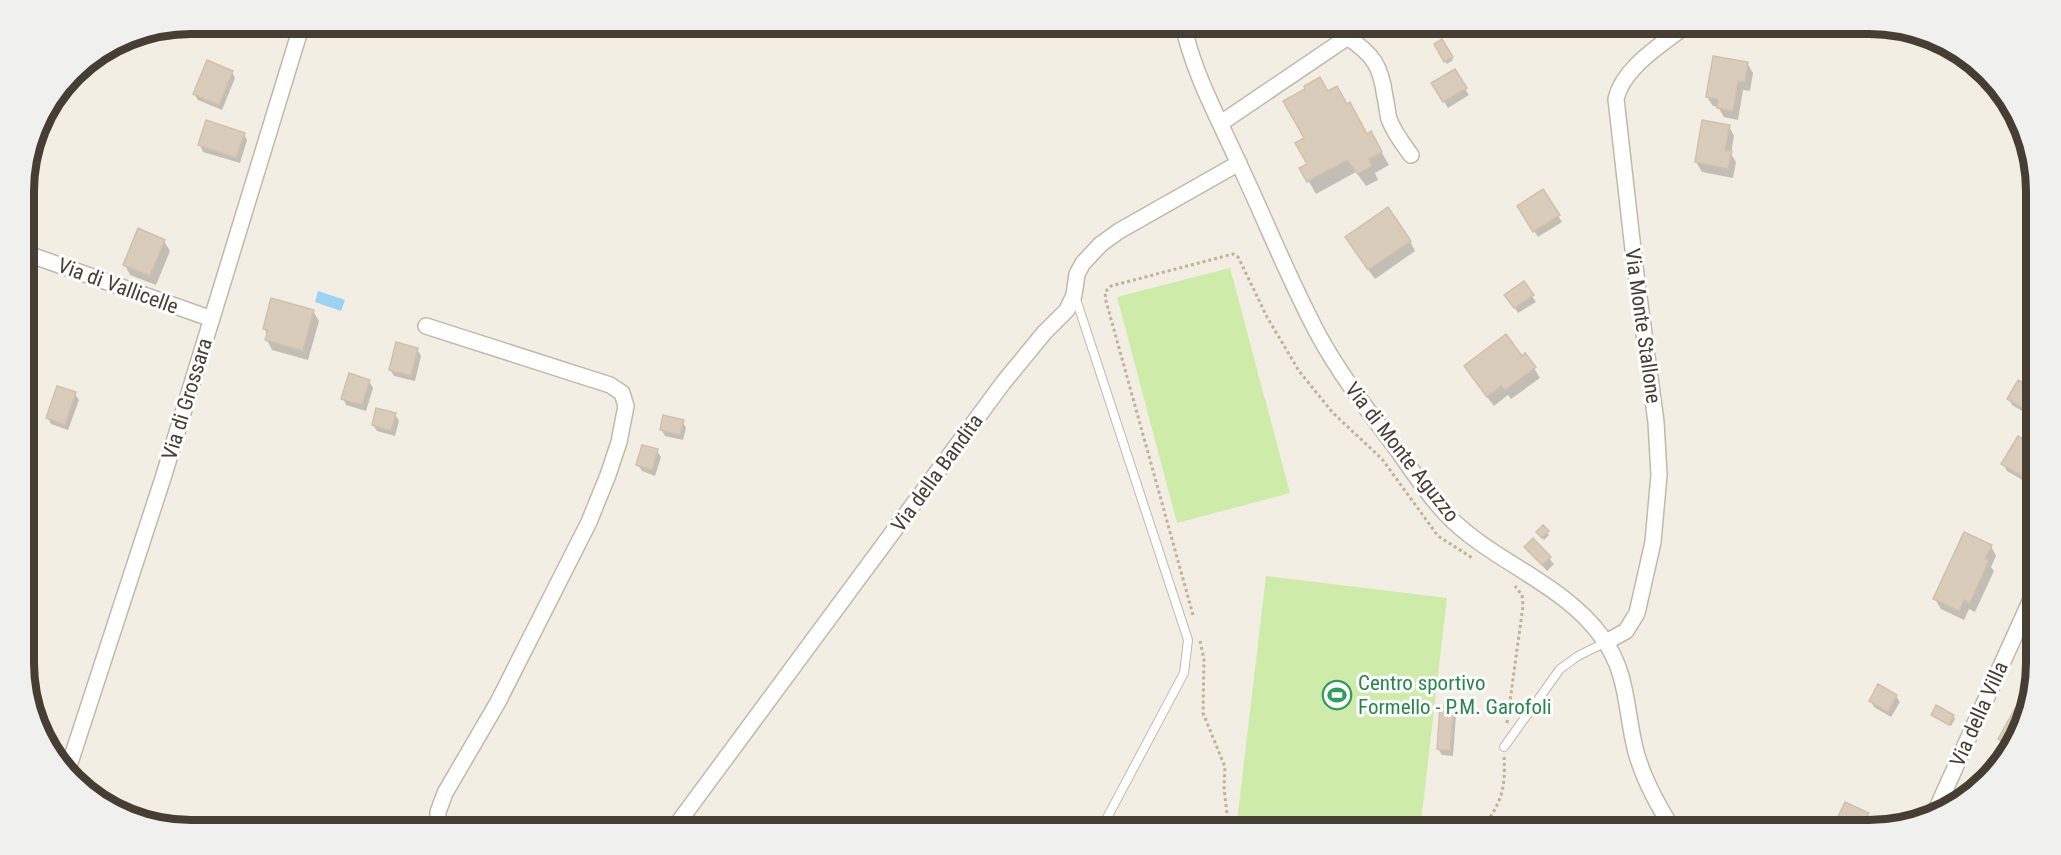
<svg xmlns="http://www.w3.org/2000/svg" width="2061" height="855" font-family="'Roboto Condensed',sans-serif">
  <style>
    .green { fill: #cfeba9 }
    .water { fill: #9bd3f5 }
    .shadow { fill: #0003 }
    .building { fill: #d9ccbb; stroke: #d1c1ab; stroke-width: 1.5 }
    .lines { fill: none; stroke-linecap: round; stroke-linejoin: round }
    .service-casing { stroke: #c2b8a9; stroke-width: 10 }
    .minor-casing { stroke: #c2b8a9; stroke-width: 18 }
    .path { stroke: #c2b196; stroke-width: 3; stroke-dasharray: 3 3; stroke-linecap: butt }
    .service { stroke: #fff; stroke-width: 8 }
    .minor { stroke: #fff; stroke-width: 15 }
    .labels { text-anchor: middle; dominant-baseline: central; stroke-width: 6; stroke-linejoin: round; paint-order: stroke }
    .street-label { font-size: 21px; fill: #463e33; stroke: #fff }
    .leisure-label { font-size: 21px; fill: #27864d; stroke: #fff; text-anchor: start }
    .rim { fill: none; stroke: #463e33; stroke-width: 8 }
  </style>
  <rect width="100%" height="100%" fill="#f3eee4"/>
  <!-- green -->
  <path class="green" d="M1230 268 1290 493 1177 523 1117 297Z
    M1266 576 1447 598 1420 831 1236 830Z"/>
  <!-- water -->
  <path class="water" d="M318 291 345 300 341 311 315 302Z"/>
  <!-- shadow -->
  <path class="shadow" d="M1439 24H1460L1446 34Z
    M1442 41 1453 60 1447 64 1436 45Z
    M1747 63 1753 73 1750 91 1743 90 1738 120 1724 117 1718 107 1713 106 1707 97Z
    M1454 71 1469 95 1448 108 1433 84Z
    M232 72 235 78 222 110 198 100 194 94Z
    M1327 93 1367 136 1371 134 1389 165 1375 173 1378 180 1366 186 1356 172 1316 194 1301 168 1309 164 1306 139Z
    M1729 126 1734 136 1731 154 1736 162 1733 178 1702 172 1696 162Z
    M244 134 247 140 240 163 203 152 200 145Z
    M1543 191 1562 222 1538 237 1519 206Z
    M164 241 170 251 156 285 130 275 125 265Z
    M1410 241 1415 251 1375 279 1352 247Z
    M1532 296 1536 302 1518 313 1510 301Z
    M313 311 319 321 308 360 272 350 267 340 268 335 264 329Z
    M417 349 421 356 415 381 394 376 390 369Z
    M1522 358 1534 368 1540 378 1511 399 1508 395 1494 406 1471 376Z
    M369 381 373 388 366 411 346 405 343 398Z
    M2018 382 2036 392V403L2029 415 2012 405 2009 399Z
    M75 394 79 400 68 430 51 424 48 418Z
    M395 414 399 421 395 436 377 431 373 425Z
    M683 422 686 428 683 440 665 436 661 429Z
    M2019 438 2036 449V475L2031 485 2007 471 2003 464Z
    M657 451 661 457 655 476 642 471 638 465Z
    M25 519 31 521 32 523 30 531 25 530Z
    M1543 527 1549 535 1544 540 1540 535Z
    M1533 540 1554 564 1547 571 1526 547Z
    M1991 546 1996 556 1991 567 1994 571 1975 612 1969 609 1964 620 1941 609 1935 599Z
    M1896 696 1900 702 1891 717 1874 707 1871 701Z
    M2019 705 2028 710 2024 727 2007 750 2000 739Z
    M1453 709 1456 715 1453 756 1442 755 1438 749Z
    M1933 715 1953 716 1955 719 1951 726Z
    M1868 814 1874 824 1870 831H1832Z"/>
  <!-- building -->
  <path class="building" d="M1442 39 1453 57 1444 62 1434 44Z
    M1713 56 1748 62 1745 82 1738 81 1733 111 1717 108 1718 99 1706 97Z
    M207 60 233 71 219 105 193 94Z
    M1455 69 1467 88 1443 102 1431 83Z
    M1320 77 1328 91 1337 86 1347 104 1350 102 1367 134 1371 131 1382 152 1369 159 1372 166 1358 174 1347 160 1307 182 1299 168 1307 164 1295 143 1304 138 1283 101 1305 89 1304 86Z
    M206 120 245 133 236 158 198 145Z
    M1702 120 1730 125 1725 150 1732 151 1728 169 1695 162Z
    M1543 189 1560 215 1533 232 1517 206Z
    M1388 207 1411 241 1368 270 1345 237Z
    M138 228 165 240 150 276 123 265Z
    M1524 281 1534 295 1514 308 1504 295Z
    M271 298 314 310 303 351 265 340 268 330 263 329Z
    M1506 334 1522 356 1525 353 1536 367 1505 390 1501 386 1487 397 1464 366Z
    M396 342 418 348 411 376 389 370Z
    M349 373 370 380 362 405 341 399Z
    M2018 380 2036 390 2026 410 2007 399Z
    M57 386 76 392 65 425 46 418Z
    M376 408 396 413 391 431 372 425Z
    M663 415 684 420 680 435 660 430Z
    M2018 436 2036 447V463L2027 479 2001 464Z
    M642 445 658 449 652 470 636 465Z
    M25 518 32 519 29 529 25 528Z
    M1543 525 1549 531 1542 538 1536 532Z
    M1964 532 1992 545 1985 559 1989 560 1970 603 1964 600 1959 611 1933 599Z
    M1533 538 1551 557 1542 565 1524 547Z
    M1878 684 1897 695 1888 712 1869 701Z
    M2018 703 2028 708 2024 727 2010 746 1998 739Z
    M1936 705 1954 715 1949 725 1931 715Z
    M1440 706 1454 707 1450 751 1437 749Z
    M1845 802 1869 813 1860 831H1831Z"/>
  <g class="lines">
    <!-- service casing -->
    <g class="service-casing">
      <path id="service" d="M1075 296 1188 640 1184 673 1100 831
        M1504 747 1560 669 1578 656 1606 642"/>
    </g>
    <!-- minor casing -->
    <g class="minor-casing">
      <path id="minor" d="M1183 24C1193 73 1219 119 1239 164 1266 221 1289 280 1319 336 1341 376 1369 412 1396 448 1412 470 1427 494 1446 514 1492 562 1562 582 1602 637 1629 674 1625 710 1636 752 1644 781 1658 806 1674 831
        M1347 37C1373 54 1381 66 1385 97 1387 104 1387 112 1389 119 1394 133 1403 144 1411 155
        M1221 123 1367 24
        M25 253 212 319
        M426 326 610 385 622 393 626 406 619 442 608 475 589 522 498 702 445 793 438 812V831
        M1606 642 1626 631 1637 613 1653 542 1659 475 1656 422 1635 267 1616 99C1623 67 1663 44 1688 24
        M67 772 163 478 302 24
        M1936 810 2037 586
        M672 831 1003 383 1044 333 1067 310 1074 295 1077 274 1083 263 1101 244 1119 231 1239 163"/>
    </g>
    <!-- path -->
    <path class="path" d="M1193 615 1106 301 1105 292 1111 286 1233 254 1238 257 1242 265 1267 317 1299 371 1333 413 1382 459 1438 536 1474 559
      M1200 641 1204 659 1203 713 1225 767 1224 788 1229 831
      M1507 723 1523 606 1522 595 1515 586
      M1479 831C1501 806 1506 789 1504 756"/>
    <!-- service -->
    <use href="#service" class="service"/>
    <!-- minor -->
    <use href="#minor" class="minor"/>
  </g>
  <!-- icons -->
  <defs>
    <g id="stadium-ring" transform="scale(1.5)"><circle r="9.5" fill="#fff" stroke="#2e9e5b" stroke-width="1.5"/><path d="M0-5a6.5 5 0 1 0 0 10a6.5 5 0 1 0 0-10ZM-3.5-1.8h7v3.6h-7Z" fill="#2e9e5b"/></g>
  </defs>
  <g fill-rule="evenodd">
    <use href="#stadium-ring" x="1337" y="695"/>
  </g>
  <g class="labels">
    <!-- street labels -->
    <g class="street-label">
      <text transform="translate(118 286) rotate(20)">Via di Vallicelle</text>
      <text transform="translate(1643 326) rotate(82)">Via Monte Stallone</text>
      <text transform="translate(187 399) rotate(-73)">Via di Grossara</text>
      <text transform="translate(1402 452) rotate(52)">Via di Monte Aguzzo</text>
      <text transform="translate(937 473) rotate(-54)">Via della Bandita</text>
      <text transform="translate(1979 714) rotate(-66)">Via della Villa</text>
    </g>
    <!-- leisure labels -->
    <g class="leisure-label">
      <text x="1358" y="683">Centro sportivo<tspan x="1358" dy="24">Formello - P.M. Garofoli</tspan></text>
    </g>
  </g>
  <!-- crop -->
  <path d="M0 0H2061V855H0ZM191 34H1869A157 157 0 0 1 2026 191V663A157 157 0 0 1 1869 820H191A157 157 0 0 1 34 663V191A157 157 0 0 1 191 34Z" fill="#f0f0ef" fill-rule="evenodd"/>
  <path class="rim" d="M191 34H1869A157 157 0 0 1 2026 191V663A157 157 0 0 1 1869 820H191A157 157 0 0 1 34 663V191A157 157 0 0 1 191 34Z"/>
</svg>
